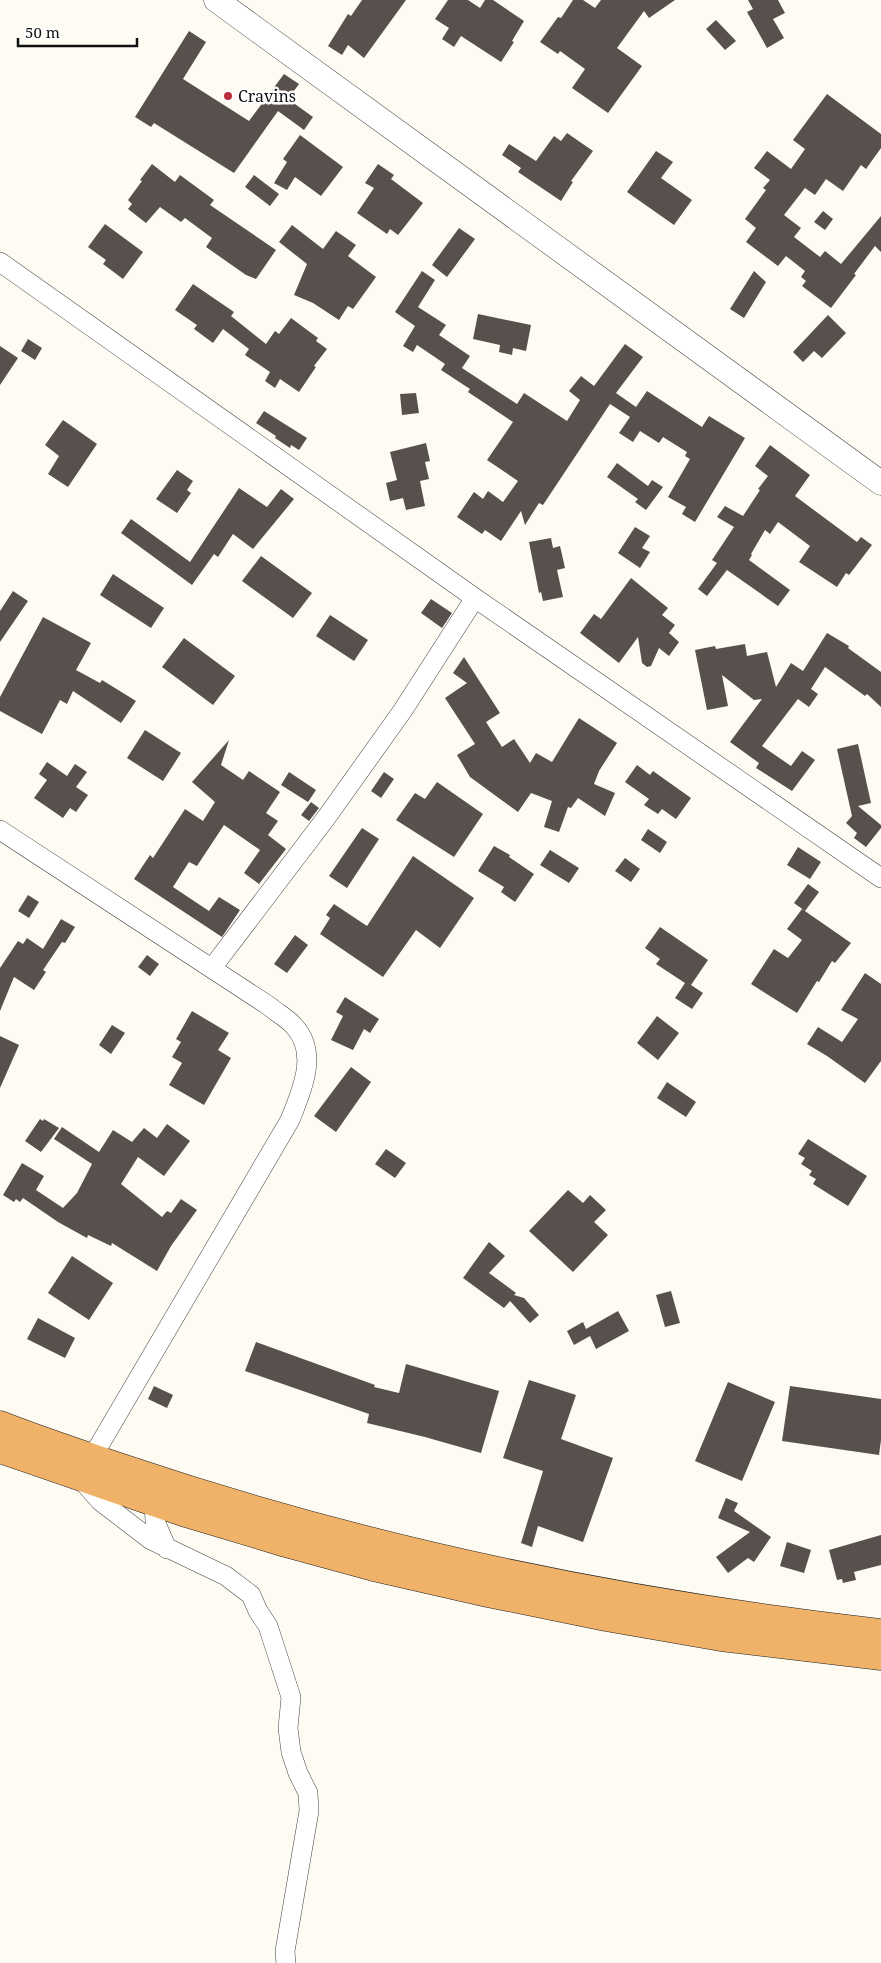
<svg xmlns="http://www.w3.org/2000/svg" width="881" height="1963" font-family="'Noto Serif',serif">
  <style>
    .building { fill: #58504c }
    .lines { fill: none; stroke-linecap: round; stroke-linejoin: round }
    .minor-casing { stroke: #434343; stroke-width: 20 }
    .tertiary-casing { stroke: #434343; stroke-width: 25 }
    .trunk-casing { stroke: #212121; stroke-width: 29 }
    .minor { stroke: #fff; stroke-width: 19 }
    .tertiary { stroke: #fff; stroke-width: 24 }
    .trunk { stroke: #f0b168; stroke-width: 28 }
    .poi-dot { fill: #bb2c3c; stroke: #fff; stroke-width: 2 }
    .labels { text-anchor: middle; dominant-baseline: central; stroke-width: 5; stroke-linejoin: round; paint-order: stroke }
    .poi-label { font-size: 16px; fill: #101010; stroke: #fff; text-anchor: start }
  </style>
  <rect width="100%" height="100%" fill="#fefbf3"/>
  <!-- building -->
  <path class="building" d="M362 0H406L364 58 348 45 342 55 328 46 348 14 351 16Z
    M448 0H468L480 8 485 0H493L524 21 512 41 514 42 501 62 461 36 454 47 442 39 449 28 435 19Z
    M573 0H583L595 8 601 0H675L649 18 644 11 617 48 642 66 608 113 572 88 585 69 560 51 558 54 540 42 558 17 561 18Z
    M748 0H778L785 13 773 19 784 38 767 48 747 12 753 9Z
    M716 20 736 41 725 50 706 29Z
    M189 31 206 42 183 79 249 121 284 74 299 84 288 99 313 117 304 130 278 111 234 173 154 123 151 127 135 117Z
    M827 94 881 134V148L866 169 861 165 843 191 826 179 815 195 805 188 784 215 801 228 794 237 820 257 825 251 841 264 881 216V252L875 246 854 274 856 275 831 308 802 286 806 281 801 277 805 271 786 256 778 266 746 242 756 228 745 219 766 190 763 188 770 180 754 168 767 151 791 169 805 149 793 140Z
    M567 133 593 151 571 181 573 182 561 201 518 172 521 168 502 155 509 144 536 161 554 136 561 141Z
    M300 135 343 167 321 196 295 177 287 190 274 183 287 162 283 159Z
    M656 151 673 162 661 178 692 200 674 225 627 192Z
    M152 164 175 182 180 175 214 200 210 205 276 250 256 279 246 275 206 247 212 238 185 218 181 222 160 207 146 223 128 209 132 204 128 200 142 181 140 180Z
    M378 164 394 175 391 179 423 203 398 235 390 229 387 234 357 213 374 188 365 183Z
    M254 175 279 194 270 206 245 187Z
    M823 211 833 219 825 230 814 222Z
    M105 224 143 252 123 279 103 264 106 260 88 247Z
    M292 225 323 249 336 231 356 245 348 256 376 277 353 309 348 306 339 320 313 303 294 295 307 264 279 242Z
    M459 228 475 239 447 277 432 265Z
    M422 271 435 280 418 307 446 325 439 335 470 356 462 368 517 404 524 393 567 421 580 400 569 391 581 376 594 386 625 344 643 357 616 393 636 407 647 391 702 427 709 416 745 438 695 522 682 514 686 507 668 497 690 459 685 456 687 452 663 437 659 443 640 431 633 442 619 433 630 417 610 404 543 505 539 503 525 525 521 511 501 541 485 530 482 534 457 517 474 492 483 499 488 491 503 502 518 481 487 460 513 422 468 392 470 389 441 370 445 364 417 345 413 352 403 346 415 326 395 312Z
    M754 271 766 282 744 318 730 309Z
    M193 284 234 312 231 316 266 344 275 331 279 334 291 318 318 338 316 341 327 349 314 366 316 367 299 392 280 379 275 388 265 381 270 372 245 355 249 349 223 329 213 343 194 329 197 325 175 310Z
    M478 314 531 325 526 351 513 348 512 355 499 352 500 345 473 339Z
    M828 315 846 333 822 358 814 351 803 362 793 352Z
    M28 339 42 348 35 360 21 351Z
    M0 346 18 358 0 385Z
    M416 393 419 413 402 415 400 394Z
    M264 411 307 438 299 450 291 445 290 448 275 438 276 436 256 423Z
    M63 420 97 444 68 487 48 474 59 456 45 445Z
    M426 443 430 461 425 462 429 479 420 481 425 506 406 510 403 498 390 501 386 483 397 480 390 452Z
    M770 445 810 475 795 496 857 542 861 537 872 545 849 575 846 573 837 587 799 562 810 546 778 522 770 534 765 530 751 554 752 555 749 560 790 590 778 606 727 570 707 596 698 589 717 563 712 560 734 527 717 517 725 506 743 516 760 490 758 489 768 476 755 466Z
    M617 463 648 486 652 480 663 487 646 510 635 502 638 499 607 477Z
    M177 470 193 481 187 490 191 493 177 513 156 499Z
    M239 488 267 507 281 489 294 499 253 549 233 534 218 557 214 554 192 585 121 533 131 519 190 562Z
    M635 527 650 536 642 548 650 552 640 568 618 553Z
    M551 538 553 548 560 546 565 568 557 570 563 597 543 601 541 592 539 593 529 542Z
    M261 556 312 593 293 618 242 581Z
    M113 574 164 608 151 628 100 595Z
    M631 578 668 608 662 615 675 625 669 633 679 642 669 656 659 648 651 666 647 667 642 663 638 637 619 663 580 633 594 614 601 619Z
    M13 591 28 601 0 642V611Z
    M431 599 452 613 442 628 421 613Z
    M330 615 368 640 354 661 316 636Z
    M43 617 91 643 76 670 100 683 102 680 136 701 121 723 73 691 67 704 60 700 42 734 0 711V697Z
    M827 633 849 646 848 648 881 672V707L867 694 865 696 825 667 811 689 818 694 809 707 798 699 762 746 791 766 802 751 815 760 792 791 756 768 759 763 730 742 762 699 754 700 722 675 728 706 707 710 695 650 715 646 716 649 745 644 747 656 767 652 776 687 791 663 803 671Z
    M184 638 235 676 213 705 162 667Z
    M464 657 500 713 486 722 502 747 514 739 530 763 536 753 552 762 579 718 617 743 599 771 594 784 615 793 605 816 578 798 571 808 568 807 559 832 544 827 552 801 531 793 518 812 470 777 457 755 475 744 445 698 467 683 453 673Z
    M145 730 181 753 163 781 127 758Z
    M229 740 221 765 243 780 249 771 280 792 266 813 278 821 268 835 286 849 259 884 244 873 260 850 224 825 197 866 189 862 173 887 209 911 219 897 240 910 222 937 134 879 150 855 153 858 185 809 203 821 215 802 192 782Z
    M858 744 871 803 858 806 881 825V828L866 847 854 838 857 833 846 823 852 816 837 749Z
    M47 762 67 776 75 764 87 772 76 787 88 795 76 812 70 808 63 818 34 798 47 780 39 774Z
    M637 765 650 775 653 771 691 798 676 819 662 809 658 814 644 805 649 799 625 782Z
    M289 772 316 790 308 802 281 785Z
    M384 772 394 779 381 798 371 791Z
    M437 782 483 814 454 857 396 820 415 793 425 799Z
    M311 802 319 808 309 821 301 815Z
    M362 828 379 839 347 888 329 876Z
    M648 829 667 842 660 853 641 840Z
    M494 846 510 855 509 857 534 874 515 902 501 892 504 887 478 871Z
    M798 847 821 862 810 879 787 865Z
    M550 850 579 868 569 883 540 865Z
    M413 856 474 898 440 948 416 930 383 977 320 934 330 918 326 915 334 904 367 926Z
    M625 858 640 869 631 882 615 871Z
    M808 884 819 892 805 911 794 903Z
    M28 895 39 902 29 918 18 911Z
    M802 909 851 943 835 963 832 961 819 982 817 981 797 1013 751 984 774 949 788 958 802 940 787 929Z
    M61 919 75 927 65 943 62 942 43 970 46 972 34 990 14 977 0 1011V968L18 941 23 944 27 938 43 949Z
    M660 927 708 960 691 985 703 993 692 1009 675 998 685 983 656 964 660 959 645 948Z
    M295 935 308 945 287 973 274 964Z
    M147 955 159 964 150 976 138 967Z
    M865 973 881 984V1061L865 1083 827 1056 807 1044 818 1027 842 1042 858 1019 841 1010Z
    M345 997 379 1019 370 1033 364 1029 353 1050 331 1040 343 1016 336 1012Z
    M192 1011 229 1033 218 1050 231 1058 204 1105 169 1085 182 1063 172 1057 181 1042 176 1039Z
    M657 1016 679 1033 658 1060 637 1043Z
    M112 1025 125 1033 111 1054 99 1045Z
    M0 1036 19 1045 0 1088Z
    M351 1067 371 1082 336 1132 314 1116Z
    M667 1082 696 1102 686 1117 657 1098Z
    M40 1119 43 1121 44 1119 59 1128 41 1152 25 1141Z
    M167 1124 190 1141 164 1176 138 1157 121 1184 162 1217 167 1211 171 1213 181 1199 197 1210 171 1246 157 1271 112 1243 111 1246 88 1235 87 1238 58 1222 23 1198 20 1202 16 1199 14 1202 3 1195 22 1163 44 1176 36 1190 63 1208 77 1193 92 1164 54 1139 62 1127 99 1152 113 1130 132 1142 144 1128 157 1138Z
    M808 1139 867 1176 848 1206 813 1184 816 1179 809 1175 812 1171 801 1164 805 1158 798 1154Z
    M386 1149 406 1163 395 1178 375 1164Z
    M568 1190 583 1203 590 1195 606 1210 594 1222 608 1235 573 1272 529 1231Z
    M489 1242 505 1256 489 1273 516 1293 514 1295 524 1298 539 1315 530 1323 510 1301 504 1308 463 1278Z
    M72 1256 113 1283 89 1320 48 1293Z
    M671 1291 680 1323 665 1327 656 1295Z
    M618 1311 629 1331 596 1349 590 1336 574 1345 567 1331 583 1322 586 1329Z
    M38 1318 75 1338 65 1358 27 1339Z
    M256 1342 375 1385 374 1387 399 1393 406 1364 499 1391 481 1453 425 1437 367 1423 369 1414 245 1371Z
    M529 1380 576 1395 561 1439 613 1458 583 1542 538 1526 532 1547 521 1543 543 1471 503 1458Z
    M728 1382 775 1402 742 1481 695 1461Z
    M154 1386 173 1395 167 1408 148 1399Z
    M790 1386 881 1399V1440L879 1455 782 1441Z
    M726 1498 738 1503 734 1511 771 1537 754 1562 748 1558 728 1573 716 1557 750 1532 718 1518Z
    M881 1535V1565L854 1572 856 1580 843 1583 842 1579 837 1580 829 1550Z
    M787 1542 811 1550 804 1573 780 1566Z"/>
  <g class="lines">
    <!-- minor casing -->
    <g class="minor-casing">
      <path id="minor" d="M0 262 475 598 881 878
        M0 830 269 1006C277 1013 287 1018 294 1026 319 1053 302 1090 290 1120L80 1478 100 1501 151 1540 226 1576 251 1595 258 1611 268 1626 291 1697 288 1728 291 1752 298 1773 308 1793 309 1811 285 1951 286 1963
        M212 968 326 818 403 710 475 598
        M154 1502 155 1521 167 1549"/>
    </g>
    <!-- tertiary casing -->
    <g class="tertiary-casing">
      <path id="tertiary" d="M216 0 881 483"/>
    </g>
    <!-- trunk casing -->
    <g class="trunk-casing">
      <path id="trunk" d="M0 1425C41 1441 83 1455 125 1469 371 1552 623 1604 881 1633
        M0 1449 183 1512 286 1543 374 1567 488 1593 606 1617 721 1637 881 1656"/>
    </g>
    <!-- minor -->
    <use href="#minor" class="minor"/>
    <!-- tertiary -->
    <use href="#tertiary" class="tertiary"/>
    <!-- trunk -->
    <use href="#trunk" class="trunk"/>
  </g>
  <!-- markers -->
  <circle class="poi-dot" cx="228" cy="96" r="5"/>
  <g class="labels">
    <!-- poi labels -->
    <g class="poi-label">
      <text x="238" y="96">Cravins</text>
    </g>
  </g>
  <!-- scale -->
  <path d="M18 38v8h119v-8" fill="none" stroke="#101010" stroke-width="2.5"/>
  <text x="25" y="38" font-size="15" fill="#101010" stroke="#ffffff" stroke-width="4" paint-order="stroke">50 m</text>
</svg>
